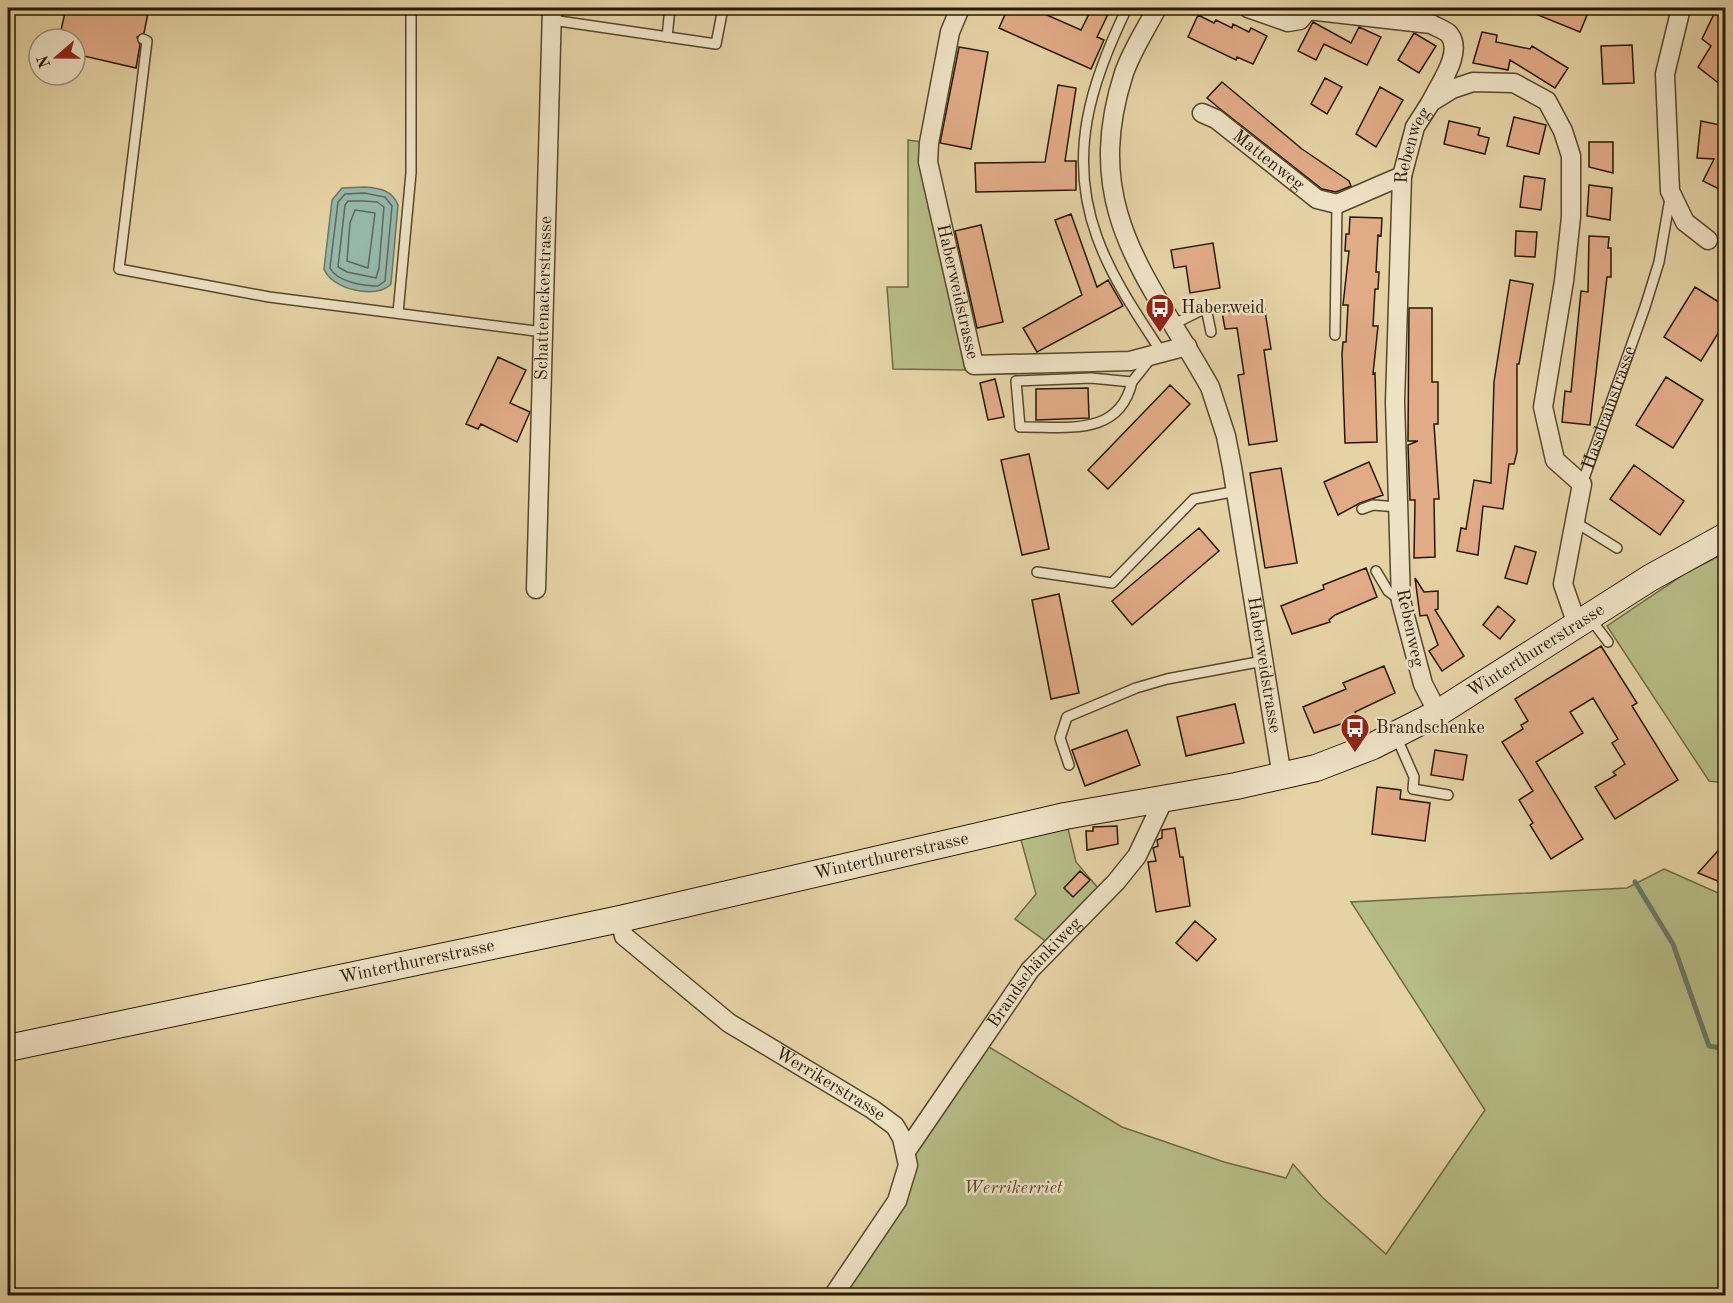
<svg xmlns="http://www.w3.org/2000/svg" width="1733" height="1303" font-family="'Old Standard TT',serif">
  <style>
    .green { fill: #b6bc86; stroke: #6e6a44; stroke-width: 1.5 }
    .water { fill: #96b7ab; stroke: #6a7767; stroke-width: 1.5 }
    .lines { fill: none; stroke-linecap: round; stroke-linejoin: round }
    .shore { stroke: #5e6856; stroke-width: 1.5 }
    .stream { stroke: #6a7767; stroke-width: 5 }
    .building { fill: #e2ab88; stroke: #271802; stroke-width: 1.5 }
    .service-casing { stroke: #56472b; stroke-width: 12 }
    .minor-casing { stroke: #56472b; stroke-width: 21 }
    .secondary-casing { stroke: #271802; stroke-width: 28 }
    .service { stroke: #eee2c5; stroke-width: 9 }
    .minor { stroke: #eee2c5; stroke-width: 18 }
    .secondary { stroke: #eee2c5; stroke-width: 26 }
    .labels { text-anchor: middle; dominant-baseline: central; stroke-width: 5; stroke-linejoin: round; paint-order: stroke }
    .street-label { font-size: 18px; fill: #271802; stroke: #eee2c5 }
    .poi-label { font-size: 18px; fill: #271802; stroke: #eee2c5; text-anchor: start }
    .park-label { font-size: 18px; font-style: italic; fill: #52492a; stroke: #eee2c5 }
  </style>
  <rect width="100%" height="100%" fill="#e5d3a6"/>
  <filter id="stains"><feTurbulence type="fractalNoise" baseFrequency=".00333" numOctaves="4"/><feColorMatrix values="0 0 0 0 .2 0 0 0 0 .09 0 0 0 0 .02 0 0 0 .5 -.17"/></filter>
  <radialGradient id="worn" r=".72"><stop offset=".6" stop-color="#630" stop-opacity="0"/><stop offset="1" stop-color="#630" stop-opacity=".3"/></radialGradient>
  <!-- green -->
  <path class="green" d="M908 140 929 143 956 286 965 370 893 369 887 287H908Z
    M1725 553V783L1709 781 1607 626 1686 573Z
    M1065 816 1076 862 1103 894 1051 945 1015 919 1036 894 1018 829Z
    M1664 869 1725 896V1295L833 1296 979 1041 1122 1127 1224 1162 1286 1178 1293 1164 1322 1197 1386 1254 1485 1110 1351 902 1627 888Z"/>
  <!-- water -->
  <path class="water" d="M365 187C379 188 392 190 398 205L391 284C377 300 331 289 324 269L332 200 342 188Z"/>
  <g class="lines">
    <!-- shore -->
    <path class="shore" d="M364 193 385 197 392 206 385 281 378 286C364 286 337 282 330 268L338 202 345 194Z
      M364 201 377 202 384 207 379 268 376 278 347 272 338 267 345 205 348 201Z
      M355 210 375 213 368 268 347 261 350 223Z"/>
    <!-- stream -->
    <path class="stream" d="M1635 882 1673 944 1709 1046 1726 1049"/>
  </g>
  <!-- building -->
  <path class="building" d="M66 8H149L144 33 137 37 140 45 136 68 75 54V39H59Z
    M1008 8H1031L1081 30 1092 8H1111L1097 37 1104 40 1091 69 999 28Z
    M1521 8H1590L1580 32Z
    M1714 14 1725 18V88L1698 67 1711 46 1702 39Z
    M1198 15 1214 23 1216 20 1232 28 1233 24 1249 32 1251 28 1267 36 1253 64 1237 57 1236 60 1188 37Z
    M1313 22 1351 43 1359 27 1381 37 1367 65 1324 44 1316 60 1298 51Z
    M1482 32 1497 35 1496 42 1530 49 1532 46 1568 68 1555 88 1510 60 1508 70 1473 63Z
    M1414 33 1436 46 1419 73 1398 60Z
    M1632 45 1634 83 1603 84 1601 46Z
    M959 47 988 52 971 149 940 143Z
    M1325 78 1342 87 1327 114 1311 104Z
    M1222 82 1302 149 1349 181 1351 186 1336 192 1322 189 1219 108 1207 98Z
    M1058 85 1076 88 1065 161H1076V190L976 192 975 163 1045 162Z
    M1380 87 1403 100 1376 147 1356 134Z
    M1514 117 1546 125 1539 154 1507 146Z
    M1449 121 1480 128 1478 135 1489 138 1485 154 1444 144Z
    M1701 121 1725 126V192L1703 181 1714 159 1697 158Z
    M1589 142H1613V173L1589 167Z
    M1524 176 1545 179 1541 210 1520 207Z
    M1589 185 1612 188 1610 220 1587 216Z
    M1071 214 1097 287 1108 280 1123 306 1037 352 1023 328 1082 295 1055 220Z
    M1350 217 1382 218 1381 236 1378 235 1376 272H1379L1378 289H1375L1373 326H1378L1373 374 1375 373 1377 442 1345 443 1342 354 1343 342H1346L1348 305H1343L1349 251H1345L1346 234H1349Z
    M981 225 1003 322 977 328 955 231Z
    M1516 231 1537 232 1535 257 1515 256Z
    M1589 236 1609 237 1608 248H1611V277H1607L1590 425 1562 422 1565 391 1571 392 1581 291 1588 292Z
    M1213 243 1220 288 1190 293 1186 266 1174 268 1171 250Z
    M1510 280 1533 284 1519 364H1517V452L1514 464H1509L1503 509 1483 506 1478 555 1457 551 1461 528 1466 529 1474 480 1491 483 1494 382Z
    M1695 287 1725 306V322L1701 361 1664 337Z
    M1264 305 1271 349 1264 350 1277 441 1249 445 1238 375 1244 374 1237 328 1225 329 1222 312Z
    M1409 308H1432V382H1438V424H1434L1439 499H1434L1435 557 1414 558 1415 500H1410L1408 445 1418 441H1408Z
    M498 357 526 370 510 403 530 412 517 442 481 424 478 429 466 424Z
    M1666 377 1703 400 1673 448 1636 425Z
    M995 379 1004 417 988 420 980 383Z
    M1170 385 1190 404 1108 489 1088 470Z
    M1088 388 1089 418 1036 420V389Z
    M1029 454 1049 549 1022 555 1001 460Z
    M1369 462 1383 495 1360 503 1338 515 1324 482Z
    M1634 465 1684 501 1660 535 1610 499Z
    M1281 468 1297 563 1265 568 1250 473Z
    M1199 528 1219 551 1132 625 1112 601Z
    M1515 546 1536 552 1527 584 1505 578Z
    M1366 568 1377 597 1335 615 1329 620 1330 622 1292 634 1281 606 1324 589 1323 585Z
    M1415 578 1424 592 1438 591V609L1435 610 1464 656 1442 671 1429 651 1438 645 1427 615 1420 616Z
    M1059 594 1079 693 1051 699 1032 600Z
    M1498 606 1515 620 1500 639 1483 625Z
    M1601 646 1637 703 1632 706 1678 780 1615 819 1595 787 1616 775 1613 772 1625 764 1612 743 1618 739 1593 698 1570 712 1583 733 1536 762 1583 839 1551 859 1530 825 1533 823 1519 800 1533 791 1502 742 1523 729 1521 725 1528 721 1515 699Z
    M1384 666 1395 693 1355 712 1356 715 1346 719 1347 722 1314 733 1303 707 1346 689 1343 683Z
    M1235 704 1244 743 1186 756 1177 717Z
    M1127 730 1140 765 1085 786 1072 750Z
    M1435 750 1467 755 1463 780 1431 775Z
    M1377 787 1401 790 1400 799 1430 803 1425 841 1372 834Z
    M1117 826 1118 844 1087 850 1086 831H1093V827Z
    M1175 828 1180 857H1183L1190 906 1156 912 1148 862 1156 861 1153 848 1158 846 1157 840 1162 838V830Z
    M1725 843V884L1698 873Z
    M1080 871 1090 880 1073 897 1064 888Z
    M1195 921 1216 939 1197 961 1176 943Z"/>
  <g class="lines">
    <!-- service casing -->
    <g class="service-casing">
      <g id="service">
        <path d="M1127 8C1091 82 1067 155 1097 237 1112 279 1138 316 1162 353"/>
        <path d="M552 20 716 44 723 8"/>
        <path d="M667 37 670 8"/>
        <path d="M143 39 147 41 119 269 269 297 543 332"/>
        <path d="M398 313 411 173V8"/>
        <path d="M1174 324 1206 308 1211 332"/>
        <path d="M1335 335 1337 204"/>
        <path d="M1132 382C1119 438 1065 426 1020 427L1016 381 1091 378 1132 382 1151 358"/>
        <path id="s1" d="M1582 484 1645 307 1659 262 1670 198"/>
        <path d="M1362 509 1373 505 1398 507"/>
        <path d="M1575 522 1617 548"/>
        <path d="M1376 571 1388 591 1401 601"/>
        <path d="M1037 572 1112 583 1194 499 1237 491"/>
        <path d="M1590 618 1608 642"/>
        <path d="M1396 736 1414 777 1413 789 1448 795"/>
        <path d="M1069 765 1060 738 1067 717 1136 688 1167 679 1263 661"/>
      </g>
    </g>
    <!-- minor casing -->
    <g class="minor-casing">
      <g id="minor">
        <path id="s2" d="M960 8 950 32 929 143 928 162 974 365 1130 361 1187 346"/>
        <path id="s3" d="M1157 8C1146 29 1132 50 1124 73 1080 209 1148 276 1210 387L1226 436 1232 467 1282 777"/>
        <path d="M1248 8 1288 22 1300 20 1308 10 1431 24C1436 27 1445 30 1449 34 1464 52 1439 85 1431 102"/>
        <path d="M1681 8 1665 74 1670 191 1685 222 1708 240"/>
        <path id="s4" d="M1202 113 1216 119 1317 199 1337 204 1402 176"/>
        <path id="s5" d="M536 589 552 8"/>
        <path id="s6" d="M1438 713 1423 684 1401 601 1395 402 1402 176 1415 127 1431 102 1452 89 1473 82 1514 83 1547 101 1563 131 1571 156V217L1564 281 1543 407 1555 460 1582 484 1563 584 1573 613 1580 625"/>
        <path id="s7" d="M620 919 624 936 729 1023 872 1109 895 1126 902 1138 908 1165 897 1201 833 1296"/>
        <path id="s8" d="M907 1150 1030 970 1116 882 1137 856 1164 799"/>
      </g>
    </g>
    <!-- secondary casing -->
    <g class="secondary-casing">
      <g id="secondary">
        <path id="s9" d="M8 1048 620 919 1065 816 1236 786 1316 768 1373 746 1438 713 1650 578 1726 536"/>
      </g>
    </g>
    <!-- service -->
    <use href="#service" class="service"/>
    <!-- minor -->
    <use href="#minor" class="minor"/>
    <!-- secondary -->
    <use href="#secondary" class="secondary"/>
  </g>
  <!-- icons -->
  <defs>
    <g id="bus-pin" transform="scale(1.5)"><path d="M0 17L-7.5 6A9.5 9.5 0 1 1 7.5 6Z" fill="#8f2418" stroke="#eee2c5"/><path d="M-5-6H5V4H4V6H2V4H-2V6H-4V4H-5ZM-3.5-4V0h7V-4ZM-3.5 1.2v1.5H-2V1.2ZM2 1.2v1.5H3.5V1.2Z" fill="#fff"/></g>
  </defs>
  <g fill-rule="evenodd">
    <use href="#bus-pin" x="1160" y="308"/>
    <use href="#bus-pin" x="1355" y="728"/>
  </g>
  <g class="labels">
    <!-- street labels -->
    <g class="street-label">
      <text stroke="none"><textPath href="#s6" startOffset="576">Rebenweg</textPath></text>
      <text stroke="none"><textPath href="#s4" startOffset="82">Mattenweg</textPath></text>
      <text stroke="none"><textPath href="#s2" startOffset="291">Haberweidstrasse</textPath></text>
      <text stroke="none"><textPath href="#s5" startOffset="291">Schattenackerstrasse</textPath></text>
      <text stroke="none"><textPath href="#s1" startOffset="81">Haselrainstrasse</textPath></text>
      <text transform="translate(1410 628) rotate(78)">Rebenweg</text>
      <text stroke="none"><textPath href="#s9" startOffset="1588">Winterthurerstrasse</textPath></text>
      <text stroke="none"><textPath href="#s3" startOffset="696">Haberweidstrasse</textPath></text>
      <text stroke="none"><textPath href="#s9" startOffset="904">Winterthurerstrasse</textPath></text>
      <text stroke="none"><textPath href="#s9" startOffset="418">Winterthurerstrasse</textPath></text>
      <text stroke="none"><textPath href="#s8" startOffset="219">Brandschänkiweg</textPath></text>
      <text stroke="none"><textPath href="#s7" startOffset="272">Werrikerstrasse</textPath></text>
    </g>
    <!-- poi labels -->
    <g class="poi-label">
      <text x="1181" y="308">Haberweid</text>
      <text x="1376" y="728">Brandschenke</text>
    </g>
    <!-- park labels -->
    <g class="park-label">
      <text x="1013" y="1188">Werrikerriet</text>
    </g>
  </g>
  <!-- margin -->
  <rect width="1733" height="1303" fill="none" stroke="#e5d3a6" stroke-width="30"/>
  <rect x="9" y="9" width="1715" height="1285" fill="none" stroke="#271802" stroke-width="3"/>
  <rect x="15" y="15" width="1703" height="1273" fill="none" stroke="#271802" stroke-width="1.5"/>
  <!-- north arrow -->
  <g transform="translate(57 57) rotate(250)"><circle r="28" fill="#eee2c5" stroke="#9e9177" stroke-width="1.5"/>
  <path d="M0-4.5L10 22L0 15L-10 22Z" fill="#8f2418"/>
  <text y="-9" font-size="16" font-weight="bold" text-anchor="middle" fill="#271802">N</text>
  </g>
  <rect width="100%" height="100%" filter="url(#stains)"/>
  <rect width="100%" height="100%" fill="url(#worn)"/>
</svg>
